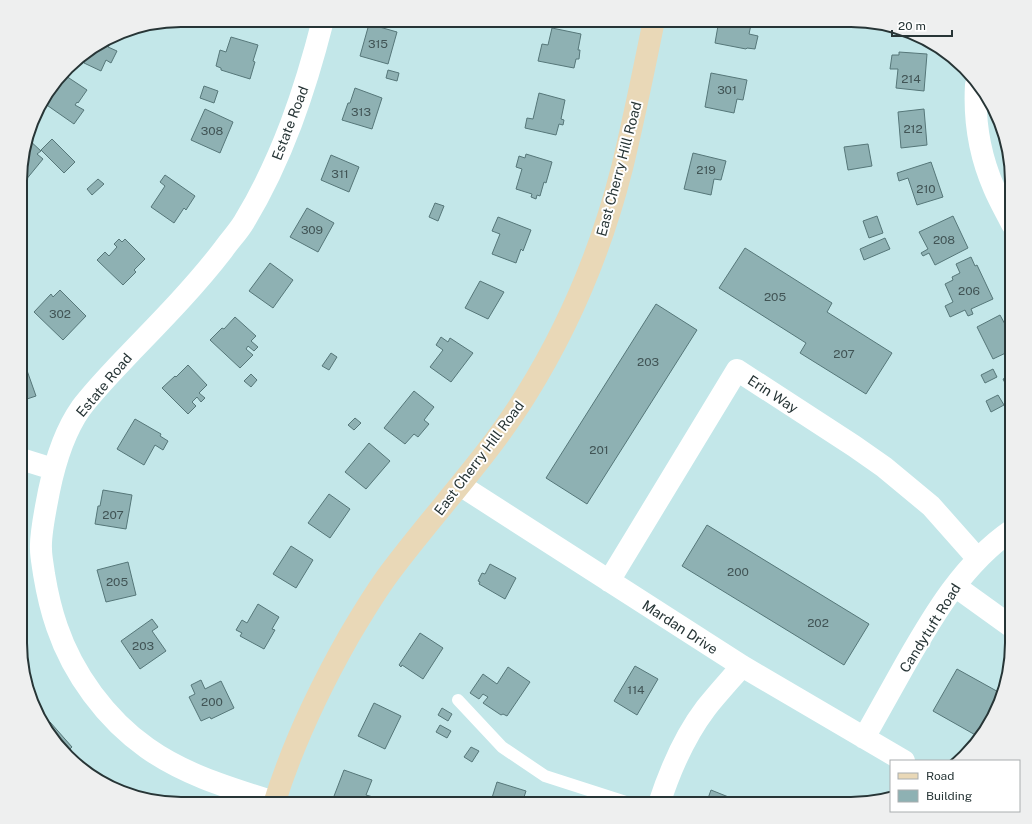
<svg xmlns="http://www.w3.org/2000/svg" width="1032" height="824" font-family="'Public Sans',sans-serif">
  <style>
    .building { fill: #8eb1b3; stroke: #567779 }
    .lines { fill: none; stroke-linecap: round; stroke-linejoin: round }
    .lane { stroke: #fff; stroke-width: 12 }
    .street { stroke: #fff; stroke-width: 22 }
    .secondary { stroke: #e9d8b7; stroke-width: 22 }
    .labels { text-anchor: middle; dominant-baseline: central; stroke-width: 4; stroke-linejoin: round; paint-order: stroke }
    .number-label { font-size: 12px; fill: #415455 }
    .street-label { font-size: 14px; fill: #273536; stroke: #fff }
    .rim { fill: none; stroke: #273536; stroke-width: 2 }
  </style>
  <rect width="100%" height="100%" fill="#c3e7e9"/>
  <!-- building -->
  <path class="building" d="M719 20H752L749 34 758 36 755 49 747 48 746 49 715 43Z
    M369 24 397 32 388 64 360 56Z
    M552 28 581 34 578 50H580L579 59H576L574 68 538 61 542 44 548 45Z
    M905 30 912 32 919 36 905 37Z
    M231 37 258 45 253 61 255 62 250 79 221 70V68L216 66 220 50 226 52Z
    M112 38 108 47 117 51 111 63 106 60 101 71 84 63 89 52Z
    M899 52 927 54 924 91 896 88 898 69H890L892 55H899Z
    M388 70 399 73 397 81 386 78Z
    M711 73 747 80 743 100 737 99 734 113 705 107Z
    M63 74 87 90 78 103 77 102 75 105 84 110 74 124 41 101Z
    M204 86 218 91 214 103 200 98Z
    M355 88 382 98 372 129 342 120 348 103H350Z
    M539 93 565 100 561 119 564 120 563 125 559 124 556 135 525 128 527 118 533 119Z
    M205 109 233 122 220 153 191 140Z
    M924 109 927 145 901 148 898 112Z
    M28 139 41 151 37 154 43 159 25 181 23 180 21 182V160Z
    M52 139 75 162 64 173 41 150Z
    M868 144 872 166 848 170 844 147Z
    M693 153 726 161 721 180 714 179 711 195 684 189Z
    M526 154 552 162 546 183 544 182 540 196 537 195 536 199 531 197 532 194 516 189 522 169 516 167 519 156 525 158Z
    M331 155 359 167 349 192 321 180Z
    M931 162 943 197 917 205 908 178 899 181 897 173Z
    M165 175 195 196 186 210 184 208 174 223 151 207 165 186 160 182Z
    M98 179 104 184 92 195 87 189Z
    M435 203 444 206 438 221 429 217Z
    M307 208 334 223 318 252 290 237Z
    M877 216 883 233 869 238 863 221Z
    M953 216 968 248 935 265 929 253 923 256 921 253 928 249 919 232Z
    M498 217 531 230 523 251 521 249 516 263 492 254 500 234 492 231Z
    M885 238 890 249 864 260 860 249Z
    M119 239 122 242 125 239 145 259 134 270 136 272 123 285 97 260 105 252 109 256 117 247 114 244Z
    M745 248 832 303 827 312 892 353 866 394 800 353 806 343 719 288Z
    M971 257 975 266 977 265 993 299 971 309 973 314 968 316 965 310 950 317 945 306 953 302 945 284 953 280 952 277 960 273 956 264Z
    M270 263 293 280 273 308 249 291Z
    M480 281 504 292 488 319 465 308Z
    M60 290 86 316 63 340 34 312 51 294 53 297Z
    M656 304 697 330 587 504 546 478Z
    M1000 315 1012 337V350L993 359 977 327Z
    M235 317 256 336 251 341 258 347 254 351 248 346 246 349 253 355 240 368 210 340 222 328 224 329Z
    M441 337 448 342 450 338 473 353 451 382 430 367 443 350 436 345Z
    M331 353 337 357 329 370 322 366Z
    M24 362 36 396 21 401V363Z
    M188 365 207 385 199 393 205 398 201 402 197 397 192 402 196 406 188 414 162 388 175 376 176 377Z
    M993 369 997 377 985 383 981 375Z
    M251 374 257 380 251 387 244 381Z
    M1012 375V397L1003 379Z
    M414 391 434 407 424 420 429 424 418 437 414 434 405 444 384 428Z
    M998 395 1004 405 991 412 986 401Z
    M355 418 361 423 354 430 348 425Z
    M135 419 161 434 160 436 168 441 163 450 155 445 144 465 117 449Z
    M369 443 390 461 366 489 345 472Z
    M103 490 132 495 126 529 95 524 98 506H100Z
    M329 494 350 509 330 538 308 523Z
    M707 525 869 624 844 665 682 566Z
    M291 546 313 560 296 588 273 574Z
    M128 562 136 595 106 602 97 570Z
    M490 564 516 578 505 599 479 584 480 582 478 581 482 573 485 574Z
    M258 604 279 617 272 629 275 630 264 649 240 636 242 633 236 630 242 620 247 623Z
    M152 619 158 627 152 631 166 651 140 669 121 641Z
    M420 633 443 648 423 679 402 665 401 667 399 665Z
    M635 666 658 679 637 715 614 701Z
    M508 667 530 682 507 716 503 714 501 715 483 703 488 697 483 694 479 699 470 693 483 674 497 684Z
    M957 669 1002 694 1000 705 979 737 933 711Z
    M201 680 205 689 221 681 234 708 211 719 210 717 201 721 189 697 195 694 191 685Z
    M374 703 401 716 385 749 358 736Z
    M442 708 452 714 448 721 438 715Z
    M50 722 72 747 66 753 45 726Z
    M440 725 451 731 447 738 436 732Z
    M471 747 479 751 472 762 464 757Z
    M77 758 83 764 80 767 73 761Z
    M344 770 372 780 366 795 373 797 370 804H331Z
    M497 782 526 791 522 803 519 802 518 804H490Z
    M711 790 736 800 734 804H706Z"/>
  <g class="lines">
    <!-- lane -->
    <path class="lane" d="M458 700 502 747 545 776 632 804"/>
    <!-- street -->
    <path class="street" d="M976 85C974 120 980 156 994 188 999 200 1006 212 1012 224
      M21 459 53 469
      M460 485 742 666 904 761
      M609 581 737 370 854 446 884 467 931 506 978 559
      M955 586 1012 627
      M864 738C878 713 892 688 906 663 934 614 964 563 1012 530
      M274 802C230 788 185 775 147 748 106 719 73 674 57 627 51 610 47 592 44 574 43 566 41 557 41 549 40 534 46 507 49 491 55 462 64 432 81 408 97 387 116 368 134 349 165 317 196 285 223 250 230 240 238 232 244 222 282 159 305 91 323 20
      M659 804C670 770 684 737 706 708 717 694 730 680 742 666"/>
    <!-- secondary -->
    <path class="secondary" d="M274 804C292 746 318 691 348 638 361 616 375 592 391 571 435 512 487 458 526 395 569 326 602 247 622 168 634 119 644 69 654 20"/>
  </g>
  <g class="labels">
    <!-- number labels -->
    <g class="number-label">
      <text x="378" y="44">315</text>
      <text x="911" y="79">214</text>
      <text x="727" y="90">301</text>
      <text x="361" y="112">313</text>
      <text x="913" y="129">212</text>
      <text x="212" y="131">308</text>
      <text x="706" y="170">219</text>
      <text x="340" y="174">311</text>
      <text x="926" y="189">210</text>
      <text x="312" y="230">309</text>
      <text x="944" y="240">208</text>
      <text x="969" y="291">206</text>
      <text x="775" y="297">205</text>
      <text x="60" y="314">302</text>
      <text x="844" y="354">207</text>
      <text x="648" y="362">203</text>
      <text x="599" y="450">201</text>
      <text x="113" y="515">207</text>
      <text x="738" y="572">200</text>
      <text x="117" y="582">205</text>
      <text x="818" y="623">202</text>
      <text x="143" y="646">203</text>
      <text x="636" y="690">114</text>
      <text x="212" y="702">200</text>
    </g>
    <!-- street labels -->
    <g class="street-label">
      <text transform="translate(290 123) rotate(-69)">Estate Road</text>
      <text transform="translate(619 169) rotate(-75)">East Cherry Hill Road</text>
      <text transform="translate(104 385) rotate(-50)">Estate Road</text>
      <text transform="translate(773 394) rotate(33)">Erin Way</text>
      <text transform="translate(479 458) rotate(-53)">East Cherry Hill Road</text>
      <text transform="translate(680 627) rotate(33)">Mardan Drive</text>
      <text transform="translate(930 628) rotate(-58)">Candytuft Road</text>
    </g>
  </g>
  <!-- crop -->
  <path d="M0 0H1032V824H0ZM181 27H851A154 154 0 0 1 1005 181V643A154 154 0 0 1 851 797H181A154 154 0 0 1 27 643V181A154 154 0 0 1 181 27Z" fill="#eeefef" fill-rule="evenodd"/>
  <path class="rim" d="M181 27H851A154 154 0 0 1 1005 181V643A154 154 0 0 1 851 797H181A154 154 0 0 1 27 643V181A154 154 0 0 1 181 27Z"/>
  <!-- legend -->
  <rect x="890" y="760" width="130" height="52" fill="#ffffff" stroke="#a9aeaf"/>
  <rect x="898" y="773" width="20" height="6" fill="#e9d8b7" stroke="#a9aeaf"/>
  <text x="926" y="780" font-size="12" fill="#273536">Road</text>
  <rect x="898" y="790" width="20" height="12" fill="#8eb1b3" stroke="#a9aeaf"/>
  <text x="926" y="800" font-size="12" fill="#273536">Building</text>
  <!-- scale -->
  <path d="M892 30v6h60v-6" fill="none" stroke="#273536" stroke-width="2"/>
  <text x="898" y="30" font-size="12" fill="#273536" stroke="#ffffff" stroke-width="3" paint-order="stroke">20 m</text>
</svg>
